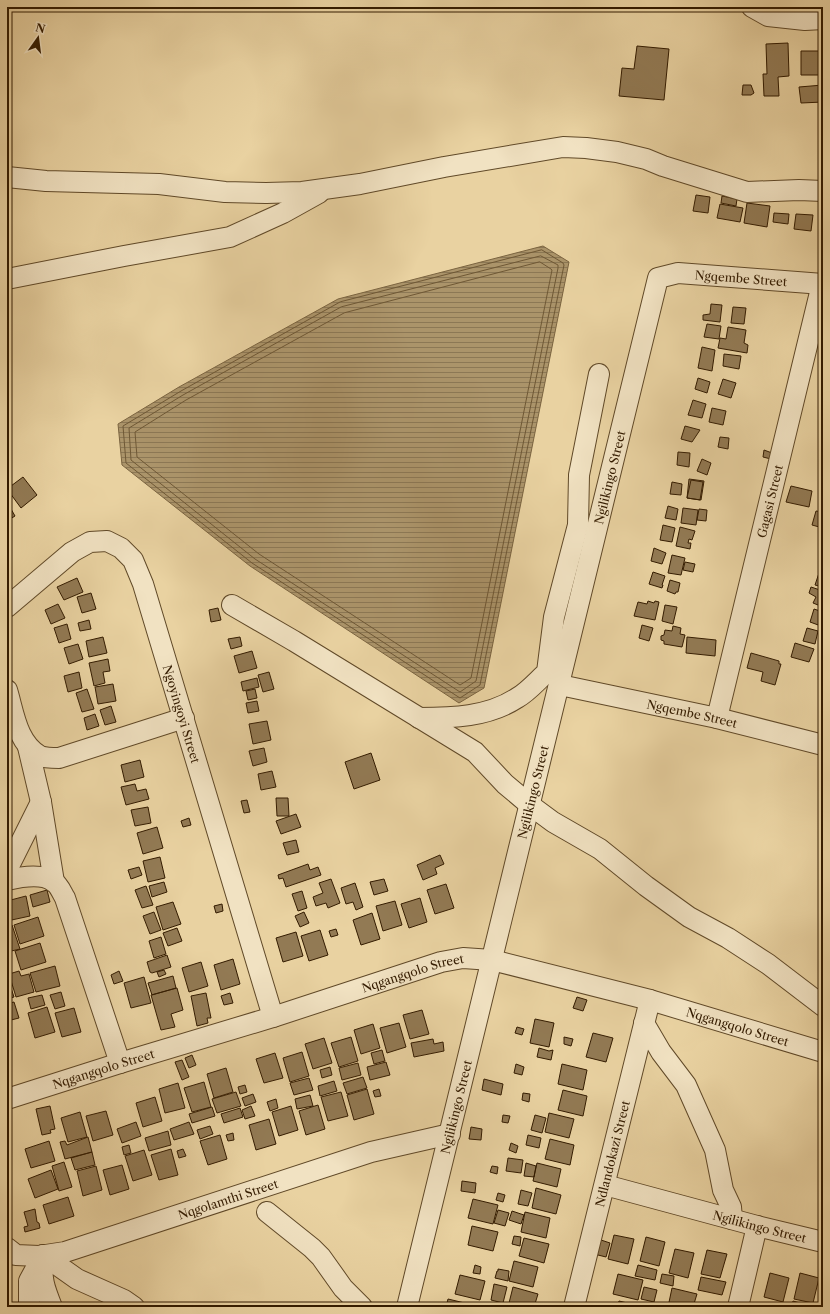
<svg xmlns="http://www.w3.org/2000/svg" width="830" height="1314" font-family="'Libre Caslon Text',serif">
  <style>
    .water { fill: url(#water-rules); stroke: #7b6440 }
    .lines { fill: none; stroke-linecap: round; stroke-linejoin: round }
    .shore { stroke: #6f5835; stroke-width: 1 }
    .building { fill: #927a54; stroke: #331b00 }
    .minor-casing { stroke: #604928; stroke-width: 22 }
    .minor { stroke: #f1e2c2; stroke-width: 20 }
    .labels { text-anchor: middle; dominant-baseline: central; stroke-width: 3; stroke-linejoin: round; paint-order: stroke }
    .street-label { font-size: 12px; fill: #331b00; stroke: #f1e2c2 }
  </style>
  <defs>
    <pattern id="water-rules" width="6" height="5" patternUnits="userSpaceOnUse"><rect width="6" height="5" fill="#ab946a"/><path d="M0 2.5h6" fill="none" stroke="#8c7855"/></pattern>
  </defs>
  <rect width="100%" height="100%" fill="#e9d2a1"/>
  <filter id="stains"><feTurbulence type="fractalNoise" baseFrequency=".005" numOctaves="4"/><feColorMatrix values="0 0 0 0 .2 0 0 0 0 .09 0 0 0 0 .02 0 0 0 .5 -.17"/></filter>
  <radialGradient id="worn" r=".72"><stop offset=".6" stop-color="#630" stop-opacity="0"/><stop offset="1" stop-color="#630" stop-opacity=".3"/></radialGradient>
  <!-- water -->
  <path class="water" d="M543 246 569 262 484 688 459 703 250 566 122 465 118 424 179 387 338 299Z"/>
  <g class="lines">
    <!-- shore -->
    <path class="shore" d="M542 250 563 263 564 265 480 685 460 698 252 563 126 463 123 426 181 391 340 302Z
      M541 256 558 265V268L476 681 460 692 255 559 131 460 129 428 183 395 341 307Z
      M540 262 551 269 552 270 471 678 460 685 259 554 137 457 135 432 186 400 344 313Z"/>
  </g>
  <!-- building -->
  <path class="building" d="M788 43 789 76 778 77 779 96H764L763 74H767L766 44Z
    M637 46 669 49 664 100 619 96 622 68 634 69Z
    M801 51H823V75H801Z
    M743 85H751L754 93 751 95H742Z
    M823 85V102L801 103 799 87Z
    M696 195 710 197 708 213 693 211Z
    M722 196 737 199 736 206 721 203Z
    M747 203 770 206 767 227 744 223Z
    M720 204 743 208 740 222 717 218Z
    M774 213 789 214 788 224 773 222Z
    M796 214 813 215 811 231 794 229Z
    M711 304 722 305 720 322 703 320V315L710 314Z
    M733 307 746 308 744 324 731 323Z
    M707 324 721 326 719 339 704 337Z
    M728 327 746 330 744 343 748 345 747 353 718 348 720 338 726 339Z
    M702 347 715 350 712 371 698 368Z
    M724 354 741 356 739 369 723 366Z
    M698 378 710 382 707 393 695 389Z
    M723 379 736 383 731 398 718 394Z
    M693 400 706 404 702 418 688 415Z
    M712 408 726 411 723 425 709 422Z
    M685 426 700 430 692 442 681 439Z
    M720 437 729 438 728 449 718 447Z
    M764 450 772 453 771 459 763 457Z
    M678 452 690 453 689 467 677 465Z
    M702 459 711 463 707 475 697 471Z
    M23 477 37 495 21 508 7 489Z
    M689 479 704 481 701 500 687 498Z
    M691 480 703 482 700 500 687 498Z
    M672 482 682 484 681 495 670 494Z
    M791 486 812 491 809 507 786 502Z
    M7 502 15 516 7 521Z
    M668 506 678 509 676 520 665 518Z
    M683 508 698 510 696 525 681 523Z
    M699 509 707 510 706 521 697 520Z
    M816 511 823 512V528L812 525Z
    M663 525 675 528 672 542 660 540Z
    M680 527 695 531 692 540 689 539 688 543H691L690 549 676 546Z
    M654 548 666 553 662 564 651 561Z
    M672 555 685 558 681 575 668 573Z
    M685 562 695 564 693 572 683 570Z
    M820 570 823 571V587L815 585Z
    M653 572 665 576 662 585H663L662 588 649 584Z
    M77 578 83 592 64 600 57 587Z
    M670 580 680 583 678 592H676L675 594 667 591Z
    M811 587 823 591V607L813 603 816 597 809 593Z
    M91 593 96 609 82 613 77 597Z
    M648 601 654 603 655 601 659 602 655 620 634 616 638 602 647 604Z
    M58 604 65 618 51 624 45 610Z
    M665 605 677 607 673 624 662 621Z
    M218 608 221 620 211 622 209 610Z
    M814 609 823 612V621L821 626 810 622Z
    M89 620 91 629 80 631 78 623Z
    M67 624 71 639 59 643 54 628Z
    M642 625 653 628 649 641 639 638Z
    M673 626 681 628 680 634 685 635 682 647 664 644V641L661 640V636L664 635 665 630 672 631Z
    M807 628 818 631 815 644 803 641Z
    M103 637 107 653 89 657 86 641Z
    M240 637 242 646 231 649 228 639Z
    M687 637 716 640 715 656 686 653Z
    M795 643 814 649 809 662 791 657Z
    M78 644 83 659 69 664 64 648Z
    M252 651 257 668 239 673 234 656Z
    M751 653 779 661V664H781L775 685 761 681 763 672 747 668Z
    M108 659 110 671 103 672 105 683 94 686 89 663Z
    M79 672 82 688 68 692 64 676Z
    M269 672 274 689 263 692 258 675Z
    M257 678 259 687 243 691 241 682Z
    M113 684 116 701 98 704 95 687Z
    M87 689 94 709 82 712 76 693Z
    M255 689 257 698 248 700 246 691Z
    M257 701 259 711 248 713 246 703Z
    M111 706 116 722 105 725 100 710Z
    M95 714 99 726 87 730 84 718Z
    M267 721 271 740 253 744 249 724Z
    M264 748 267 762 253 766 249 751Z
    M371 753 380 780 354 789 345 762Z
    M140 760 144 777 125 782 121 765Z
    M272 771 276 787 261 790 258 774Z
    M135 784 137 791 146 789 149 799 126 805 121 787Z
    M276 798H288L289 816H277Z
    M247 800 250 812 244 813 241 801Z
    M148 807 151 823 135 826 131 810Z
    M296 814 301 827 281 834 276 821Z
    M189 818 191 825 183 827 181 821Z
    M157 827 163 848 143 854 137 833Z
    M296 840 299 852 287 855 283 843Z
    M440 855 444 864 435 868 437 874 423 880 417 865Z
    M160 857 165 878 148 882 143 861Z
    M308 864 310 870 318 867 321 875 286 887 283 878 279 879 278 875Z
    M139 867 142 875 131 879 128 870Z
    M331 879 340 903 328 908 326 903 316 906 313 897 323 893 319 883Z
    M384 879 388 891 374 895 370 882Z
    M164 882 167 892 152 897 149 886Z
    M355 883 363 907 356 910 353 902 346 904 341 888Z
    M446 884 454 908 435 914 427 890Z
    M146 886 153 905 142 908 135 890Z
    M47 890 50 902 33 907 30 895Z
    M302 891 307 908 298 911 292 894Z
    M26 896 30 916 7 921V901Z
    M420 898 427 922 409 928 401 904Z
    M395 901 402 925 383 931 376 906Z
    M173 902 181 924 163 930 156 907Z
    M222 904 223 911 216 913 214 906Z
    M154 912 161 930 150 934 143 916Z
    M304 912 309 923 300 927 295 916Z
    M372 913 380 939 361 945 353 920Z
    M38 917 44 936 20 944 14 925Z
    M12 925 20 949 7 952V927Z
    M177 928 182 941 168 946 163 933Z
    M336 929 338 935 331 937 329 931Z
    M320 930 328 955 309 961 301 936Z
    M296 932 303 956 283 962 276 938Z
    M161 937 166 954 154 958 149 941Z
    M40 943 46 962 21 970 15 951Z
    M167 955 171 967 152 973 150 972 147 962Z
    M233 959 240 984 221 990 214 965Z
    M201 962 208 986 189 992 182 968Z
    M55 966 60 986 36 992 30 973Z
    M164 970 166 974 159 977 157 972Z
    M19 971 21 976 29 974 34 992 16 997 9 974Z
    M119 971 123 981 114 984 111 975Z
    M173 976 176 988 152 995 148 983Z
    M144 977 151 1003 131 1008 124 983Z
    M7 979H8L14 997 7 999Z
    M177 988 183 1010 171 1014 175 1027 161 1030 151 995Z
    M61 992 65 1006 55 1009 50 995Z
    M206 993 211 1018H207L208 1023 197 1026 191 996Z
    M230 993 233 1003 224 1005 221 996Z
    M42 995 45 1005 31 1009 28 998Z
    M577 997 587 1000 583 1011 573 1008Z
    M14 1002 19 1018 7 1021V1004Z
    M47 1007 55 1032 35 1038 28 1013Z
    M74 1008 81 1032 62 1037 55 1013Z
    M422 1010 429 1034 410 1039 403 1015Z
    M535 1019 554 1023 549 1047 530 1043Z
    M399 1023 406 1047 387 1053 380 1028Z
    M373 1024 380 1048 361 1054 354 1030Z
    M517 1027 524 1029 522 1035 515 1033Z
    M593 1033 613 1038 606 1062 586 1057Z
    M351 1037 358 1061 339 1067 331 1043Z
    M564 1037 573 1039 571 1046 564 1044Z
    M324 1038 332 1063 313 1069 305 1044Z
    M433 1039 434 1044 443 1042 444 1051 414 1057 411 1043Z
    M539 1048 549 1051 553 1050 551 1060 537 1057Z
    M382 1050 385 1061 374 1064 371 1053Z
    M302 1052 309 1076 290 1082 283 1058Z
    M275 1053 283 1078 264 1083 256 1059Z
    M192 1055 196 1065 189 1068 185 1058Z
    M182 1060 189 1077 182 1080 175 1062Z
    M386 1062 390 1075 370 1080 367 1067Z
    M358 1063 361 1075 342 1080 339 1068Z
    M516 1064 524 1067 522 1075 514 1073Z
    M562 1064 587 1070 583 1090 558 1084Z
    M330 1067 332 1075 322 1078 320 1070Z
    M226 1068 233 1092 214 1098 207 1074Z
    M363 1077 367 1088 347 1094 343 1083Z
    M309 1078 313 1090 294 1095 290 1083Z
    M484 1079 503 1084 501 1095 482 1090Z
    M334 1081 337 1091 320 1096 318 1086Z
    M204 1082 211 1107 192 1112 184 1088Z
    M178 1083 185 1108 165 1113 159 1089Z
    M245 1085 247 1092 240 1094 238 1087Z
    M367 1089 374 1114 354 1120 347 1095Z
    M379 1089 381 1096 375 1097 373 1091Z
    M563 1090 587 1096 583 1116 558 1110Z
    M236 1092 241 1106 217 1113 212 1099Z
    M341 1092 348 1116 328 1121 321 1097Z
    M523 1093 530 1094 529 1102 522 1100Z
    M253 1094 256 1102 245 1106 242 1098Z
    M310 1095 313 1106 297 1109 295 1099Z
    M155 1097 162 1121 143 1127 136 1103Z
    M276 1099 278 1108 270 1111 267 1102Z
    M318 1105 325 1129 306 1135 299 1111Z
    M50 1106 55 1129 50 1130 51 1133 42 1135 36 1109Z
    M251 1106 255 1116 245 1119 242 1110Z
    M291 1106 298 1130 279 1136 272 1112Z
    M212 1107 215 1116 192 1123 189 1114Z
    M240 1108 243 1117 224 1123 221 1114Z
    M106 1111 113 1135 93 1141 86 1116Z
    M80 1112 87 1137 68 1142 61 1118Z
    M549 1113 574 1119 569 1138 545 1132Z
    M503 1115 510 1116 508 1123 502 1122Z
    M535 1115 546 1118 542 1133 531 1130Z
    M269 1119 276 1144 256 1150 249 1125Z
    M136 1122 141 1136 122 1143 117 1129Z
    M189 1122 194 1134 174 1140 170 1129Z
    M210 1126 213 1134 200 1139 197 1130Z
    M471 1127 482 1129 481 1140 469 1139Z
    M168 1131 171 1145 149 1151 145 1138Z
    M233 1133 234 1140 228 1141 226 1135Z
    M220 1135 227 1159 208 1165 200 1141Z
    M528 1135 541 1138 539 1148 526 1145Z
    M88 1137 92 1152 65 1159 60 1142 65 1141 67 1145Z
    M550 1139 574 1145 570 1165 545 1159Z
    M49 1141 55 1161 31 1168 25 1149Z
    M511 1143 518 1146 516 1153 509 1150Z
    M129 1145 131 1153 124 1155 122 1147Z
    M171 1149 178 1175 159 1180 151 1155Z
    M183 1149 186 1156 179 1158 177 1151Z
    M144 1150 152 1175 133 1181 125 1156Z
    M92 1152 95 1165 75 1170 71 1158Z
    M508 1158 523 1160 521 1173 506 1171Z
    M64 1162 72 1187 59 1191 52 1166Z
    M526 1163 536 1166 534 1177 524 1176Z
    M537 1163 561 1169 557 1187 533 1181Z
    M122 1165 129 1189 110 1195 103 1170Z
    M96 1166 102 1190 83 1196 77 1171Z
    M492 1166 498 1167 497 1174 490 1172Z
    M51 1170 58 1189 35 1198 28 1179Z
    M462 1181 476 1183 475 1193 461 1191Z
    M536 1188 561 1195 556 1214 532 1208Z
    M521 1190 532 1193 528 1206 518 1204Z
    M498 1193 505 1195 503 1202 496 1200Z
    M68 1197 74 1216 49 1224 43 1205Z
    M473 1199 498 1205 493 1224 468 1218Z
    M35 1209 37 1222 39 1223 40 1228 25 1232 24 1227 28 1226 24 1212Z
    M498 1210 509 1213 505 1226 494 1223Z
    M512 1211 524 1215 521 1224 509 1220Z
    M525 1212 550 1218 546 1238 521 1232Z
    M472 1226 498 1232 493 1251 468 1245Z
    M614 1235 634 1239 628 1264 608 1259Z
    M514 1236 521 1237 520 1246 512 1244Z
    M646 1237 665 1242 659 1266 640 1261Z
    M524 1238 549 1244 544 1263 519 1256Z
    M598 1239 610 1243 606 1257 594 1254Z
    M675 1249 694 1253 688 1278 669 1273Z
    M707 1250 727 1254 720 1278 701 1274Z
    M514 1261 538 1267 533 1287 509 1281Z
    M475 1265 481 1267 480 1274 473 1273Z
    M638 1265 657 1270 655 1280 635 1276Z
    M498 1269 509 1271 508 1281 495 1278 497 1271H498Z
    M770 1273 789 1278 783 1302 764 1297Z
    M800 1273 819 1278 813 1303 794 1299Z
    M618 1274 643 1280 638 1300 613 1294Z
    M662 1274 674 1276 673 1286 660 1283Z
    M460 1275 485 1281 480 1300 455 1294Z
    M701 1277 726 1282 722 1295 698 1290Z
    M494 1284 507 1287 503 1303 491 1300Z
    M513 1287 538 1294 534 1307H508Z
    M644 1287 657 1290 654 1302 641 1299Z
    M672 1288 697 1294 693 1307H668Z
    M448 1299 473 1305V1307H446Z
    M619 1301 644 1307H617Z
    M793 1301 807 1305 806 1307H791Z
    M766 1303 782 1307H765Z"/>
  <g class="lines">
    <!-- minor casing -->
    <g class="minor-casing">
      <g id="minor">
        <path d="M752 7 768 16 805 20 823 19"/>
        <path d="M7 177 46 181 159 184 225 192 266 193 302 192 360 184 444 167 563 147 586 148 617 152 646 159 663 166 747 192 799 190 823 191"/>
        <path d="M7 279 124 256 230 237 283 213 319 193"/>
        <path d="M232 605 294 641 475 752 505 784 530 805 553 822 600 849 646 886 689 917 728 938 768 964 823 1006"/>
        <path id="s1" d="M7 607 72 552 90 542 107 541 121 548 133 560 143 584 273 1017"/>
        <path id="s2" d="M560 685 717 718 823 745"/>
        <path d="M7 690C14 713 17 743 40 756 45 758 53 758 59 758L184 718"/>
        <path d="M419 718C452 718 488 717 517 698 528 692 538 680 547 672L554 617 578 525 579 475 599 374"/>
        <path id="s3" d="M717 718 822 284"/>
        <path d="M28 747 41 802 54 882"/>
        <path d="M7 870 41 802"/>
        <path d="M7 880C20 877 43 873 54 882 59 885 62 893 65 898L120 1063"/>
        <path d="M644 1023 661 1052 686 1085 715 1150 723 1190 731 1207 732 1219"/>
        <path id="s4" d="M7 1099 120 1063 273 1017 441 962 463 958 492 960 650 1000 823 1052"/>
        <path id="s5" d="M605 1185 757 1226 823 1242"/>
        <path d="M267 1212 312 1248 321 1257 343 1288 362 1307"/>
        <path id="s6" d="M7 1248 16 1255 39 1256 65 1252 371 1152 450 1134"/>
        <path d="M43 1255 77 1279 124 1300 134 1307"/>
        <path d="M43 1257C41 1279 44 1287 52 1307"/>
        <path d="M29 1307V1281L43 1255"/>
        <path id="s7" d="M407 1307 658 278 678 273 823 284"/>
        <path id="s8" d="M574 1307 650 1000"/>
        <path d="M738 1307 757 1226"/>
      </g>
    </g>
    <!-- minor -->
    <use href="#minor" class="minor"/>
  </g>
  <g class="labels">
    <!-- street labels -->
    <g class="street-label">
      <text stroke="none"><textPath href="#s7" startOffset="1143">Ngqembe Street</textPath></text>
      <text stroke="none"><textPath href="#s7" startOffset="854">Ngilikingo Street</textPath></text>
      <text stroke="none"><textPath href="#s3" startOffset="223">Gagasi Street</textPath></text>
      <text stroke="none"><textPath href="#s2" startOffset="135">Ngqembe Street</textPath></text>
      <text stroke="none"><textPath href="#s1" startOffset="317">Ngoyingoyi Street</textPath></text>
      <text stroke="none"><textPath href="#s7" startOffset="530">Ngilikingo Street</textPath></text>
      <text stroke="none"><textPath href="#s4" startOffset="425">Nqgangqolo Street</textPath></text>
      <text stroke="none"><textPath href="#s4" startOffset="761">Nqgangqolo Street</textPath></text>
      <text stroke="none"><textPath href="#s4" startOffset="101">Nqgangqolo Street</textPath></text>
      <text stroke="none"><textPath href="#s7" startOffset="206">Ngilikingo Street</textPath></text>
      <text stroke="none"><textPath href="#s8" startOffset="158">Ndlandokazi Street</textPath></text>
      <text stroke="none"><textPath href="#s6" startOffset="232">Nqgolamthi Street</textPath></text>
      <text stroke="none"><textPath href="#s5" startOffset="160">Ngilikingo Street</textPath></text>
    </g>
  </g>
  <!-- margin -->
  <rect width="830" height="1314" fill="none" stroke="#e9d2a1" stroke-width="24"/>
  <rect x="8" y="8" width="814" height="1298" fill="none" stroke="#331b00" stroke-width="2"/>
  <rect x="12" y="12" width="806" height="1290" fill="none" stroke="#331b00"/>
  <!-- north arrow -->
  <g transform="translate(38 38) rotate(14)" stroke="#f1e2c2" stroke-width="3" paint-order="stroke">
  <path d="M0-3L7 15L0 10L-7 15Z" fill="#331b00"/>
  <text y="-6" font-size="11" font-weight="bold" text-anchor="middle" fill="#331b00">N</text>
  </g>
  <rect width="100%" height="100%" filter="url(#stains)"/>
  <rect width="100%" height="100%" fill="url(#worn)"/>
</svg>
